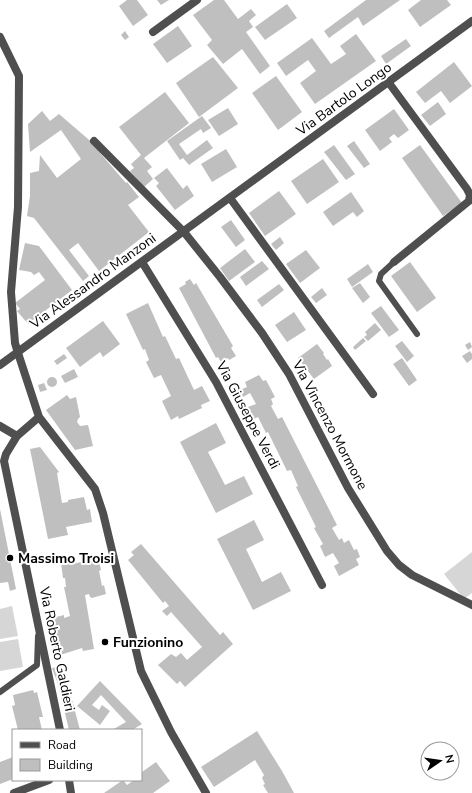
<svg xmlns="http://www.w3.org/2000/svg" width="472" height="793" font-family="'Nunito Sans',sans-serif">
  <style>
    .green { fill: #d6d6d6 }
    .building { fill: #bfbfbf }
    .lines { fill: none; stroke-linecap: round; stroke-linejoin: round }
    .service { stroke: #4f4f4f; stroke-width: 6 }
    .minor { stroke: #4f4f4f; stroke-width: 8 }
    .tertiary { stroke: #4f4f4f; stroke-width: 8 }
    .poi-dot { fill: #000; stroke: #fff; stroke-width: 1.5 }
    .labels { text-anchor: middle; dominant-baseline: central; stroke-width: 4; stroke-linejoin: round; paint-order: stroke }
    .street-label { font-size: 14px; fill: #000; stroke: #fff }
    .poi-label { font-size: 14px; font-weight: bold; fill: #000; stroke: #fff; text-anchor: start }
  </style>
  <rect width="100%" height="100%" fill="#fff"/>
  <!-- green -->
  <path class="green" d="M472 552V593L464 599 444 574Z
    M12 606 18 636 0 639V609Z
    M18 639 23 667 0 671V642Z"/>
  <!-- building -->
  <path class="building" d="M127 0H137L148 15 133 26 119 6Z
    M157 0H169L161 5Z
    M214 0H224L238 19 251 9 256 15 249 21 253 27 246 32 270 66 260 74 242 49 223 64 207 45 212 40 193 15Z
    M366 0H400L363 26 358 17 329 38 324 31Z
    M421 0H447L451 5 420 27 408 10Z
    M287 4 297 18 265 40 255 27Z
    M178 26 192 46 167 63 153 44Z
    M125 31 129 37 125 40 121 35Z
    M356 34 376 61 315 104 300 83 316 71 308 60 286 76 277 63 312 38 331 64 346 54 340 46Z
    M406 39 411 46 386 64 381 56Z
    M213 57 238 88 199 117 176 83Z
    M454 62 472 86 450 103 441 91 425 103 416 92Z
    M276 76 302 112 278 130 252 93Z
    M165 92 189 123 144 158 152 167 147 171 153 179 144 187 130 171 134 168 131 164 141 155 119 127Z
    M438 102 446 114 430 126 421 115Z
    M228 108 238 124 219 136 208 120Z
    M394 109 409 130 398 138 394 134 389 138 392 142 380 151 365 130Z
    M42 111 50 121 59 114 102 151 100 153 126 183 127 182 139 197 128 205 149 232 99 271 78 243 69 250 89 276 83 281 34 218 27 216 30 196V173L39 171 40 155 57 178 81 159 61 130 30 152 28 124Z
    M202 116 211 128 203 133 201 129 179 144 187 155 207 140 213 148 189 165 183 158 180 160 167 141Z
    M354 141 370 164 364 168 347 146Z
    M334 145 355 174 346 180 324 152Z
    M420 145 462 203 443 216 402 158Z
    M226 149 237 167 212 182 201 164Z
    M323 159 339 182 307 204 291 181Z
    M167 168 183 189 187 185 194 196 175 210 156 186 159 183 154 178Z
    M279 191 296 214 265 236 249 213Z
    M351 192 364 211 357 217 353 212 333 226 323 212Z
    M231 220 245 240 236 247 221 227Z
    M280 237 284 243 276 250 271 244Z
    M25 243 39 246 72 290 28 324 17 311 20 309 15 303 45 280 39 272 34 275 31 272 19 270Z
    M245 249 255 262 229 281 220 268Z
    M306 250 320 268 300 283 286 264Z
    M262 261 269 269 246 286 240 277Z
    M410 262 436 298 417 312 391 276Z
    M368 264 373 272 352 287 347 279Z
    M190 279 194 285 196 283 233 346 231 348 236 356 229 360 228 358 221 362 218 357 216 358 179 288 186 284 185 282Z
    M360 283 370 297 363 303 352 288Z
    M279 284 284 290 262 307 257 300Z
    M322 288 327 295 316 303 311 297Z
    M148 303 163 337 165 336 176 359 179 358 194 390 202 386 210 401 201 405 202 408 179 419 178 416 171 420 162 401 171 396 161 375 154 378 146 362 149 360 145 349 143 350 126 314Z
    M381 306 399 330 389 337 371 313Z
    M294 312 306 330 287 342 275 325Z
    M103 321 120 344 103 357 100 352 80 367 66 348Z
    M375 323 381 330 368 341 364 337 367 335 365 332Z
    M363 338 366 341 355 350 353 347Z
    M402 341 414 356 407 362 395 346Z
    M470 342 472 347 468 350 465 345Z
    M317 344 324 353 323 354 327 360 328 359 332 366 314 379 298 358Z
    M470 351 472 354V359L467 363 462 356Z
    M64 354 67 358 57 365 54 361Z
    M402 358 417 380 409 386 393 364Z
    M74 369 78 377 65 383 61 376Z
    M259 375 263 381 266 380 275 397 271 399 273 404 271 406 278 419 282 417 337 525 332 528 339 540 342 538 344 543 349 540 354 550 357 549 360 557 356 559 359 565 339 576 334 566 339 563 333 553 325 557 320 546 323 544 314 528 316 527 296 487 298 486 291 470 287 471 268 432 266 433 258 417 254 419 248 407 256 404 250 393 243 397 240 390 247 387 245 382Z
    M47 382a5 5 0 1 1 10 0a5 5 0 1 1-10 0Z
    M44 383 47 390 40 392 38 385Z
    M67 395 70 399 76 397 80 417 78 419 77 422 80 426 88 425 93 446 75 450 46 410Z
    M216 423 226 443 208 452 225 485 244 476 253 494 216 513 180 442Z
    M40 447 59 472 57 473 62 503 68 502V500L84 497 87 510 90 509 92 522 66 527 68 535 48 539 30 449Z
    M0 509 16 589 10 591 8 582 0 583Z
    M254 520 264 540 246 549 262 582 281 572 291 591 253 610 217 539Z
    M141 544 220 635 223 632 233 644 185 687 180 681 177 684 158 665 171 654 176 657 181 653 187 660 202 647 171 612 167 616 162 611 169 606 165 601 163 603 128 560 134 555 131 552Z
    M98 557 101 570 99 571 102 586 104 585 106 594 92 598 90 597 89 594 85 595 94 649 83 651 82 648 57 656 54 643 55 642 53 626H51L49 619 64 615V618L70 616 64 587H66L65 578H63L61 563 73 561V564L85 561V559Z
    M63 666 80 730H69L58 684 52 668Z
    M100 681 142 724 132 730H112L126 722 101 695 92 705 99 710 102 705 110 711 100 725 77 706Z
    M33 690 34 693 37 692 43 717H39L42 730H18L12 706 15 705 13 695Z
    M257 731 282 771 294 793H268L263 785 265 784 262 778 264 775 255 760 214 787 201 767Z
    M13 757V779L0 784V762Z
    M156 762 170 781 153 793H104L123 780 127 785 134 780H141L142 772Z"/>
  <g class="lines">
    <!-- service -->
    <path class="service" d="M394 262 381 274 379 281 417 334
      M0 692 37 665 38 636"/>
    <!-- minor -->
    <path class="minor" d="M153 32 197 0
      M0 37 19 76 18 207 11 292 15 343 18 353 39 417 95 489 103 513 141 671 171 732 206 793
      M389 83 467 189 470 195 469 201 394 262
      M94 141 184 232 220 277 262 333 289 374 348 488 387 551 399 565 412 575 472 605
      M230 198 373 394
      M142 262 216 382 322 585
      M0 426 17 436 39 417
      M17 436 6 454 4 461 60 730
      M69 780 71 793
      M14 793 49 780"/>
    <!-- tertiary -->
    <path class="tertiary" d="M0 365 472 21"/>
  </g>
  <!-- markers -->
  <g class="poi-dot">
    <circle cx="10" cy="558" r="4"/>
    <circle cx="105" cy="642" r="4"/>
  </g>
  <g class="labels">
    <!-- street labels -->
    <g class="street-label">
      <text transform="translate(344 99) rotate(-36)">Via Bartolo Longo</text>
      <text transform="translate(93 281) rotate(-36)">Via Alessandro Manzoni</text>
      <text transform="translate(248 415) rotate(62)">Via Giuseppe Verdi</text>
      <text transform="translate(330 425) rotate(62)">Via Vincenzo Mormone</text>
      <text transform="translate(57 649) rotate(78)">Via Roberto Galdieri</text>
    </g>
    <!-- poi labels -->
    <g class="poi-label">
      <text x="18" y="558">Massimo Troisi</text>
      <text x="113" y="642">Funzionino</text>
    </g>
  </g>
  <!-- legend -->
  <rect x="12" y="729" width="130" height="52" fill="#ffffff" stroke="#999999"/>
  <rect x="20" y="742" width="20" height="6" fill="#4f4f4f" stroke="#999999"/>
  <text x="48" y="749" font-size="12" fill="#000000">Road</text>
  <rect x="20" y="759" width="20" height="12" fill="#bfbfbf" stroke="#999999"/>
  <text x="48" y="769" font-size="12" fill="#000000">Building</text>
  <!-- north arrow -->
  <g transform="translate(440 761) rotate(77)"><circle r="19" fill="#ffffff" stroke="#999999"/>
  <path d="M0-3L7 15L0 10L-7 15Z" fill="#000000"/>
  <text y="-6" font-size="11" font-weight="bold" text-anchor="middle" fill="#000000">N</text>
  </g>
</svg>
